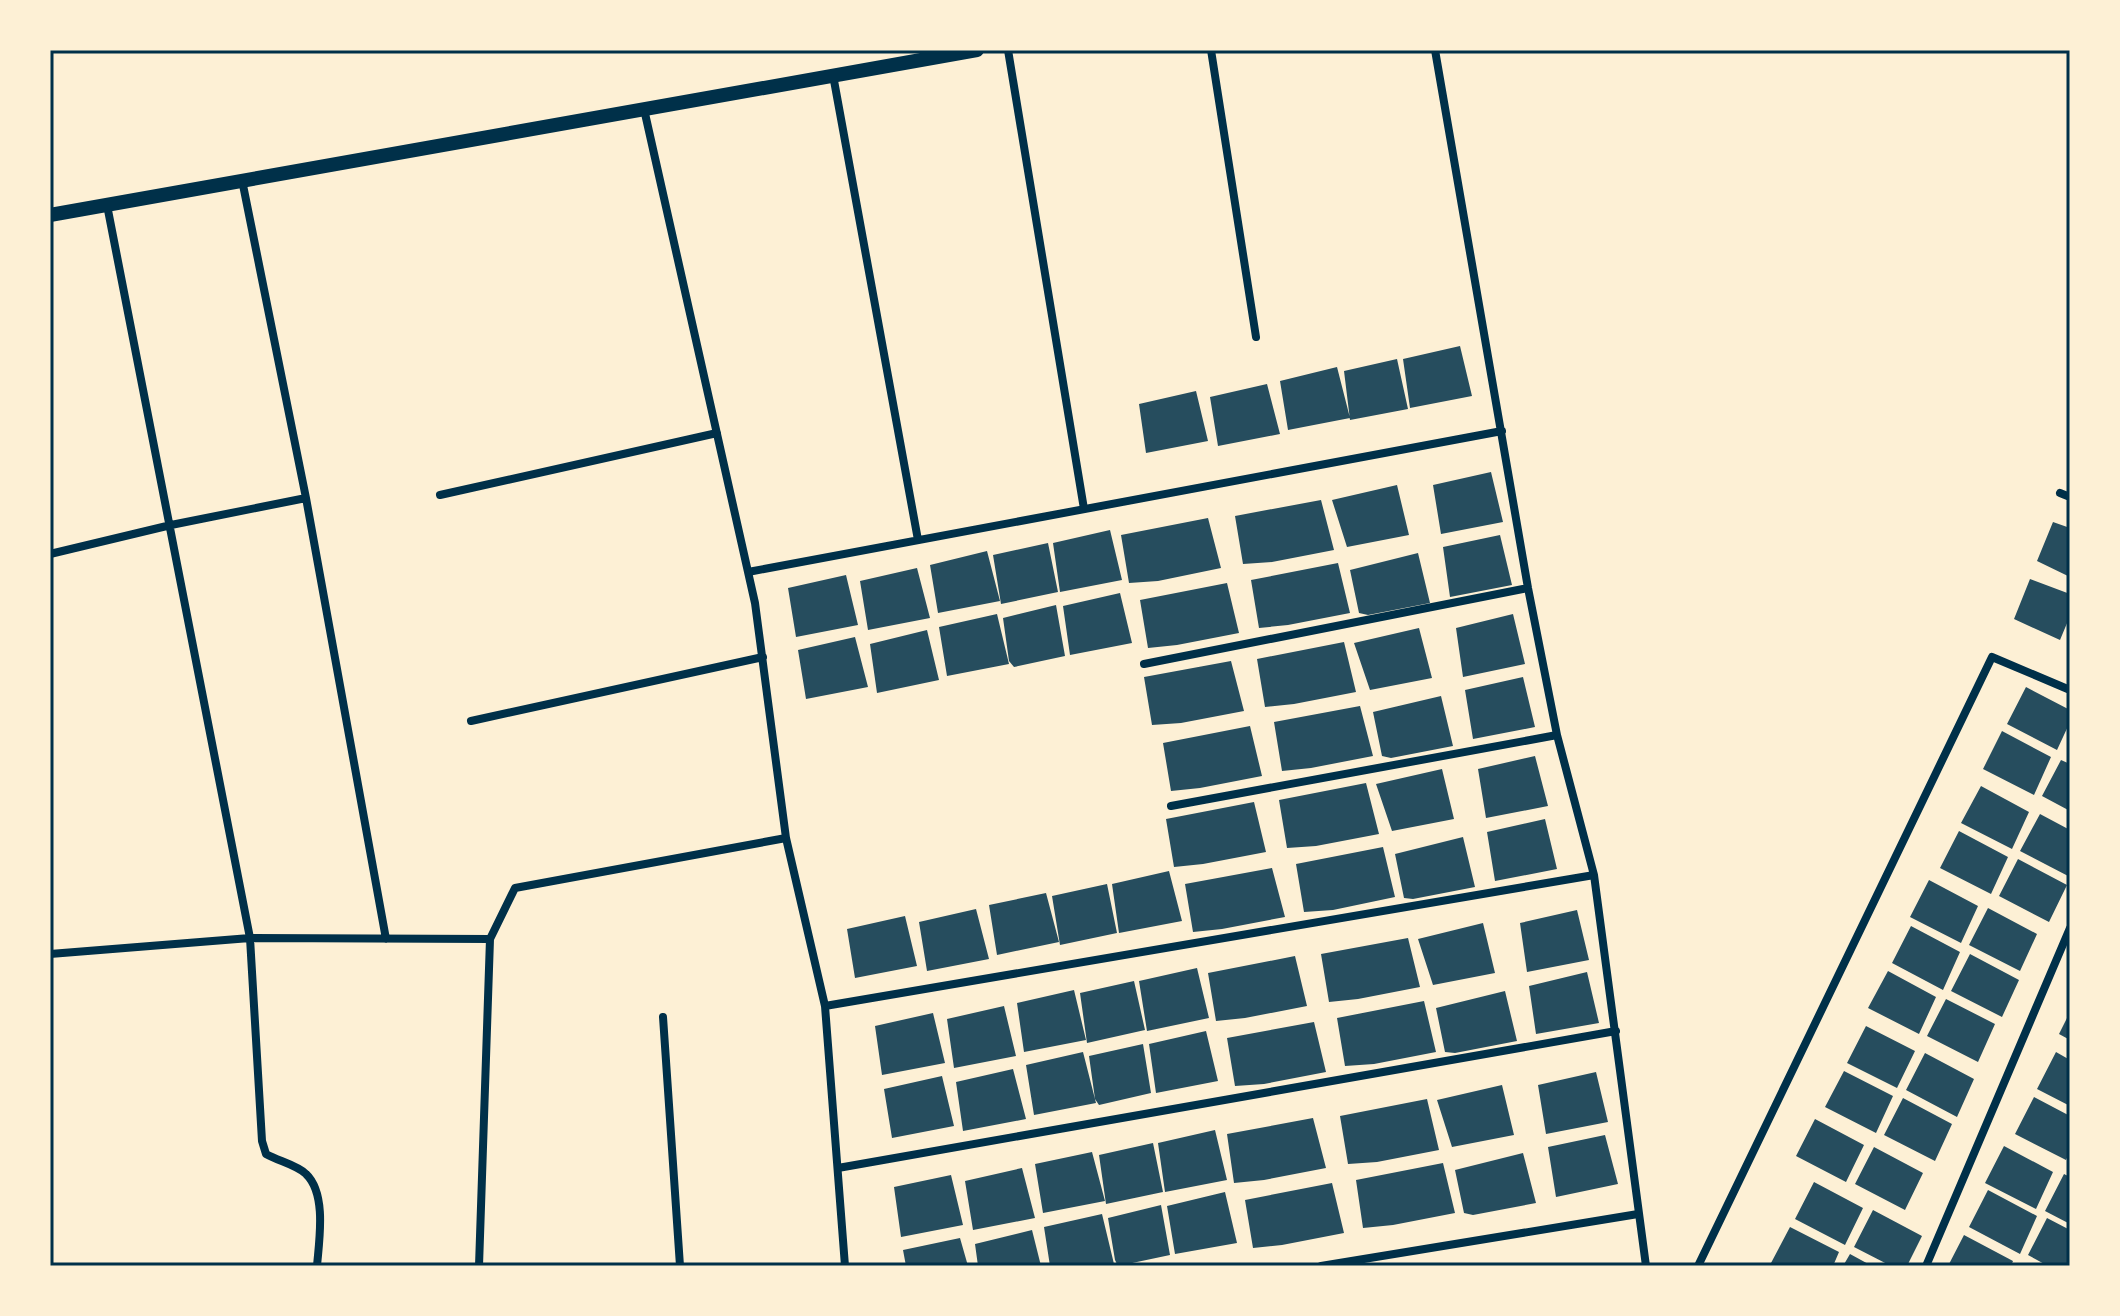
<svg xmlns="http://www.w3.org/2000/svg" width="2120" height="1316" font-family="'Sofia Sans Condensed',sans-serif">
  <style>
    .building { fill: #264d5e }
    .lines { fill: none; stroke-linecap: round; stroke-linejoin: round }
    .minor { stroke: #003049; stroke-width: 8 }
    .tertiary { stroke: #003049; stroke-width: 14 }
    .neatline { fill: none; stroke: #003049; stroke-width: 3 }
  </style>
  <rect width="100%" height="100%" fill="#fdf0d5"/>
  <!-- building -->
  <path class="building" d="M1460 346 1472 396 1410 408 1403 359Z
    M1397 359 1408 409 1350 420 1344 371Z
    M1337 367 1350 418 1288 430 1280 381Z
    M1267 384 1280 434 1218 446 1210 397Z
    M1196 391 1208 441 1146 453 1139 404Z
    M1491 472 1503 522 1441 534 1433 485Z
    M1397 485 1409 535 1347 547 1332 500Z
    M1321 500 1334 550 1272 562 1243 564 1235 516Z
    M1208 518 1221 568 1158 581 1129 583 1121 535Z
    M2053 522 2070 528V577L2037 561Z
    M1110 530 1122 580 1060 592 1053 543Z
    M1500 535 1512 585 1450 597 1443 547Z
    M1048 543 1058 592 1001 604 993 555Z
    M987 551 1000 601 938 613 930 565Z
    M1418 553 1430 603 1368 615 1359 613 1350 570Z
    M1338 563 1350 613 1288 625 1259 628 1251 580Z
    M917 568 930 618 868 630 860 581Z
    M846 575 858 625 796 637 788 588Z
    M2030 579 2070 594V616L2060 640 2014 619Z
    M1227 583 1239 633 1177 645 1148 648 1140 600Z
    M1120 593 1132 643 1070 655 1063 606Z
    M1056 605 1065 656 1014 667 1009 661 1003 618Z
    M997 614 1009 664 947 676 939 627Z
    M1513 614 1525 664 1463 677 1456 628Z
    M1419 628 1432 678 1370 690 1354 643Z
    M927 630 939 680 877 693 870 644Z
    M855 637 868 687 806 699 798 650Z
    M1344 642 1356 692 1294 704 1265 707 1257 659Z
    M1231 661 1244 711 1181 723 1152 725 1144 677Z
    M1523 677 1535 727 1473 739 1465 690Z
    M2026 687 2070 710V722L2057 750 2007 724Z
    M1441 696 1453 746 1391 758 1382 756 1373 712Z
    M1360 706 1373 756 1311 768 1282 771 1274 722Z
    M1250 726 1262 776 1200 788 1171 791 1163 743Z
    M2002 731 2051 757 2034 795 1983 769Z
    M1535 756 1548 806 1486 818 1478 769Z
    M2061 760 2070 764V811L2042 796Z
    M1442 769 1454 819 1392 831 1376 784Z
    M1366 783 1379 834 1316 846 1287 848 1279 800Z
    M1981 786 2029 812 2012 849 1961 823Z
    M1254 802 1266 852 1203 864 1174 867 1166 819Z
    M2040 814 2070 830V877L2020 851Z
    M1545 819 1557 869 1495 881 1487 832Z
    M1959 831 2008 857 1991 894 1940 868Z
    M1463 837 1475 887 1413 899 1404 898 1395 854Z
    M1383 847 1395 897 1333 910 1304 912 1296 864Z
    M2018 859 2067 885 2049 922 1999 896Z
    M1272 868 1285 917 1222 929 1193 932 1185 884Z
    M1169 871 1182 921 1119 933 1112 884Z
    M1929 880 1978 906 1961 943 1910 917Z
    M1107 884 1117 933 1060 945 1052 896Z
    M1046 893 1059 942 997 955 989 905Z
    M1988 908 2037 934 2020 971 1969 945Z
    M976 909 989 959 927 971 919 922Z
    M1577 910 1589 960 1527 972 1520 923Z
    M905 916 917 966 855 978 847 929Z
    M1483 923 1495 973 1433 985 1418 939Z
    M1911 926 1960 952 1943 990 1892 963Z
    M1408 938 1420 987 1358 999 1329 1002 1321 954Z
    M1970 954 2019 980 2002 1017 1951 991Z
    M1295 956 1307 1006 1245 1018 1216 1021 1208 973Z
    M1197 968 1209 1018 1147 1031 1139 981Z
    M1888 971 1936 997 1919 1034 1868 1008Z
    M1587 972 1599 1023 1536 1034 1529 986Z
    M1134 981 1145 1030 1087 1043 1080 993Z
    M1074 990 1086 1040 1024 1052 1017 1003Z
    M1505 991 1517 1041 1455 1053 1445 1052 1436 1008Z
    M1946 999 1995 1024 1978 1062 1927 1036Z
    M1424 1001 1436 1052 1374 1064 1345 1066 1337 1018Z
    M1004 1006 1016 1056 954 1068 947 1019Z
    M2070 1012V1040L2059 1034Z
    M933 1013 945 1063 882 1075 875 1026Z
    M1314 1022 1326 1072 1264 1084 1235 1086 1227 1038Z
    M1866 1026 1915 1051 1897 1088 1847 1063Z
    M1206 1031 1218 1081 1156 1093 1149 1044Z
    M1143 1044 1151 1093 1099 1105 1095 1099 1089 1056Z
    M1083 1052 1096 1103 1034 1115 1026 1065Z
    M2056 1052 2070 1060V1106L2037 1089Z
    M1925 1053 1974 1079 1957 1117 1906 1090Z
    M1013 1069 1026 1119 963 1131 956 1082Z
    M1844 1071 1893 1096 1876 1133 1825 1107Z
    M1596 1072 1608 1122 1546 1134 1538 1085Z
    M942 1076 954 1126 892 1138 884 1089Z
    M1502 1085 1514 1135 1452 1147 1437 1100Z
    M2034 1097 2070 1116V1151L2066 1160 2015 1134Z
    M1903 1098 1952 1124 1935 1161 1884 1135Z
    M1427 1099 1439 1150 1377 1162 1348 1164 1340 1116Z
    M1313 1118 1326 1168 1264 1180 1234 1183 1227 1134Z
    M1815 1119 1864 1145 1846 1182 1796 1156Z
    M1215 1130 1227 1180 1165 1192 1158 1143Z
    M1605 1135 1618 1184 1556 1197 1548 1147Z
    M1153 1143 1163 1192 1106 1204 1099 1155Z
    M2004 1146 2053 1172 2036 1209 1985 1183Z
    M1874 1147 1923 1173 1905 1210 1855 1184Z
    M1092 1152 1105 1201 1043 1213 1035 1164Z
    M1523 1153 1536 1203 1473 1215 1464 1213 1455 1170Z
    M1443 1163 1455 1213 1393 1225 1363 1228 1356 1180Z
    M1022 1168 1035 1218 973 1230 965 1181Z
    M2064 1174 2070 1177V1224L2045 1211Z
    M951 1175 963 1225 901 1237 894 1187Z
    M1814 1182 1863 1208 1845 1245 1795 1219Z
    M1332 1183 1344 1233 1282 1245 1253 1248 1245 1200Z
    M1988 1190 2037 1216 2020 1254 1969 1227Z
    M1225 1192 1237 1243 1175 1254 1167 1206Z
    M1161 1205 1170 1255 1118 1266 1115 1260 1108 1218Z
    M1873 1210 1922 1236 1907 1266H1891L1854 1247Z
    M1102 1214 1114 1264 1050 1266 1044 1227Z
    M2047 1218 2070 1230V1266H2048L2028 1255Z
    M1790 1227 1839 1252 1833 1266H1777L1771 1263Z
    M1032 1230 1041 1266H978L975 1244Z
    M1964 1235 2013 1261 2011 1266H1948Z
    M960 1238 968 1266H906L903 1250Z
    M1850 1254 1872 1266H1843Z"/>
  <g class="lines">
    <!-- minor -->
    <path class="minor" d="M1008 50 1084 509
      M1211 50 1256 337
      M1435 50 1528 588 1557 735 1594 875 1646 1266
      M833 75 918 540
      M644 109 755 603 786 838 825 1006 845 1266
      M242 180 306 498 386 939
      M107 205 250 938 262 1141 266 1154C278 1161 297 1165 306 1174 327 1194 319 1241 317 1266
      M2060 493 2070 497
      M440 495 717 433
      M50 554 171 525 306 498
      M748 572 1502 431
      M1144 664 1528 588
      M471 721 763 657
      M1171 806 1557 735
      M50 954 250 938 490 939
      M825 1006 1594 875
      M663 1017 680 1266
      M838 1168 1616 1031
      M479 1266 490 939 515 888 786 838
      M1321 1266 1638 1214
      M1698 1266 1992 657 2070 690
      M1926 1266 2070 928"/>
    <!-- tertiary -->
    <path class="tertiary" d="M50 215 977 50"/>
  </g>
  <!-- border -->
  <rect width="2120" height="1316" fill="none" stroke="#fdf0d5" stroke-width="104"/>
  <rect x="52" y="52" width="2016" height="1212" class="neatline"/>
</svg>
